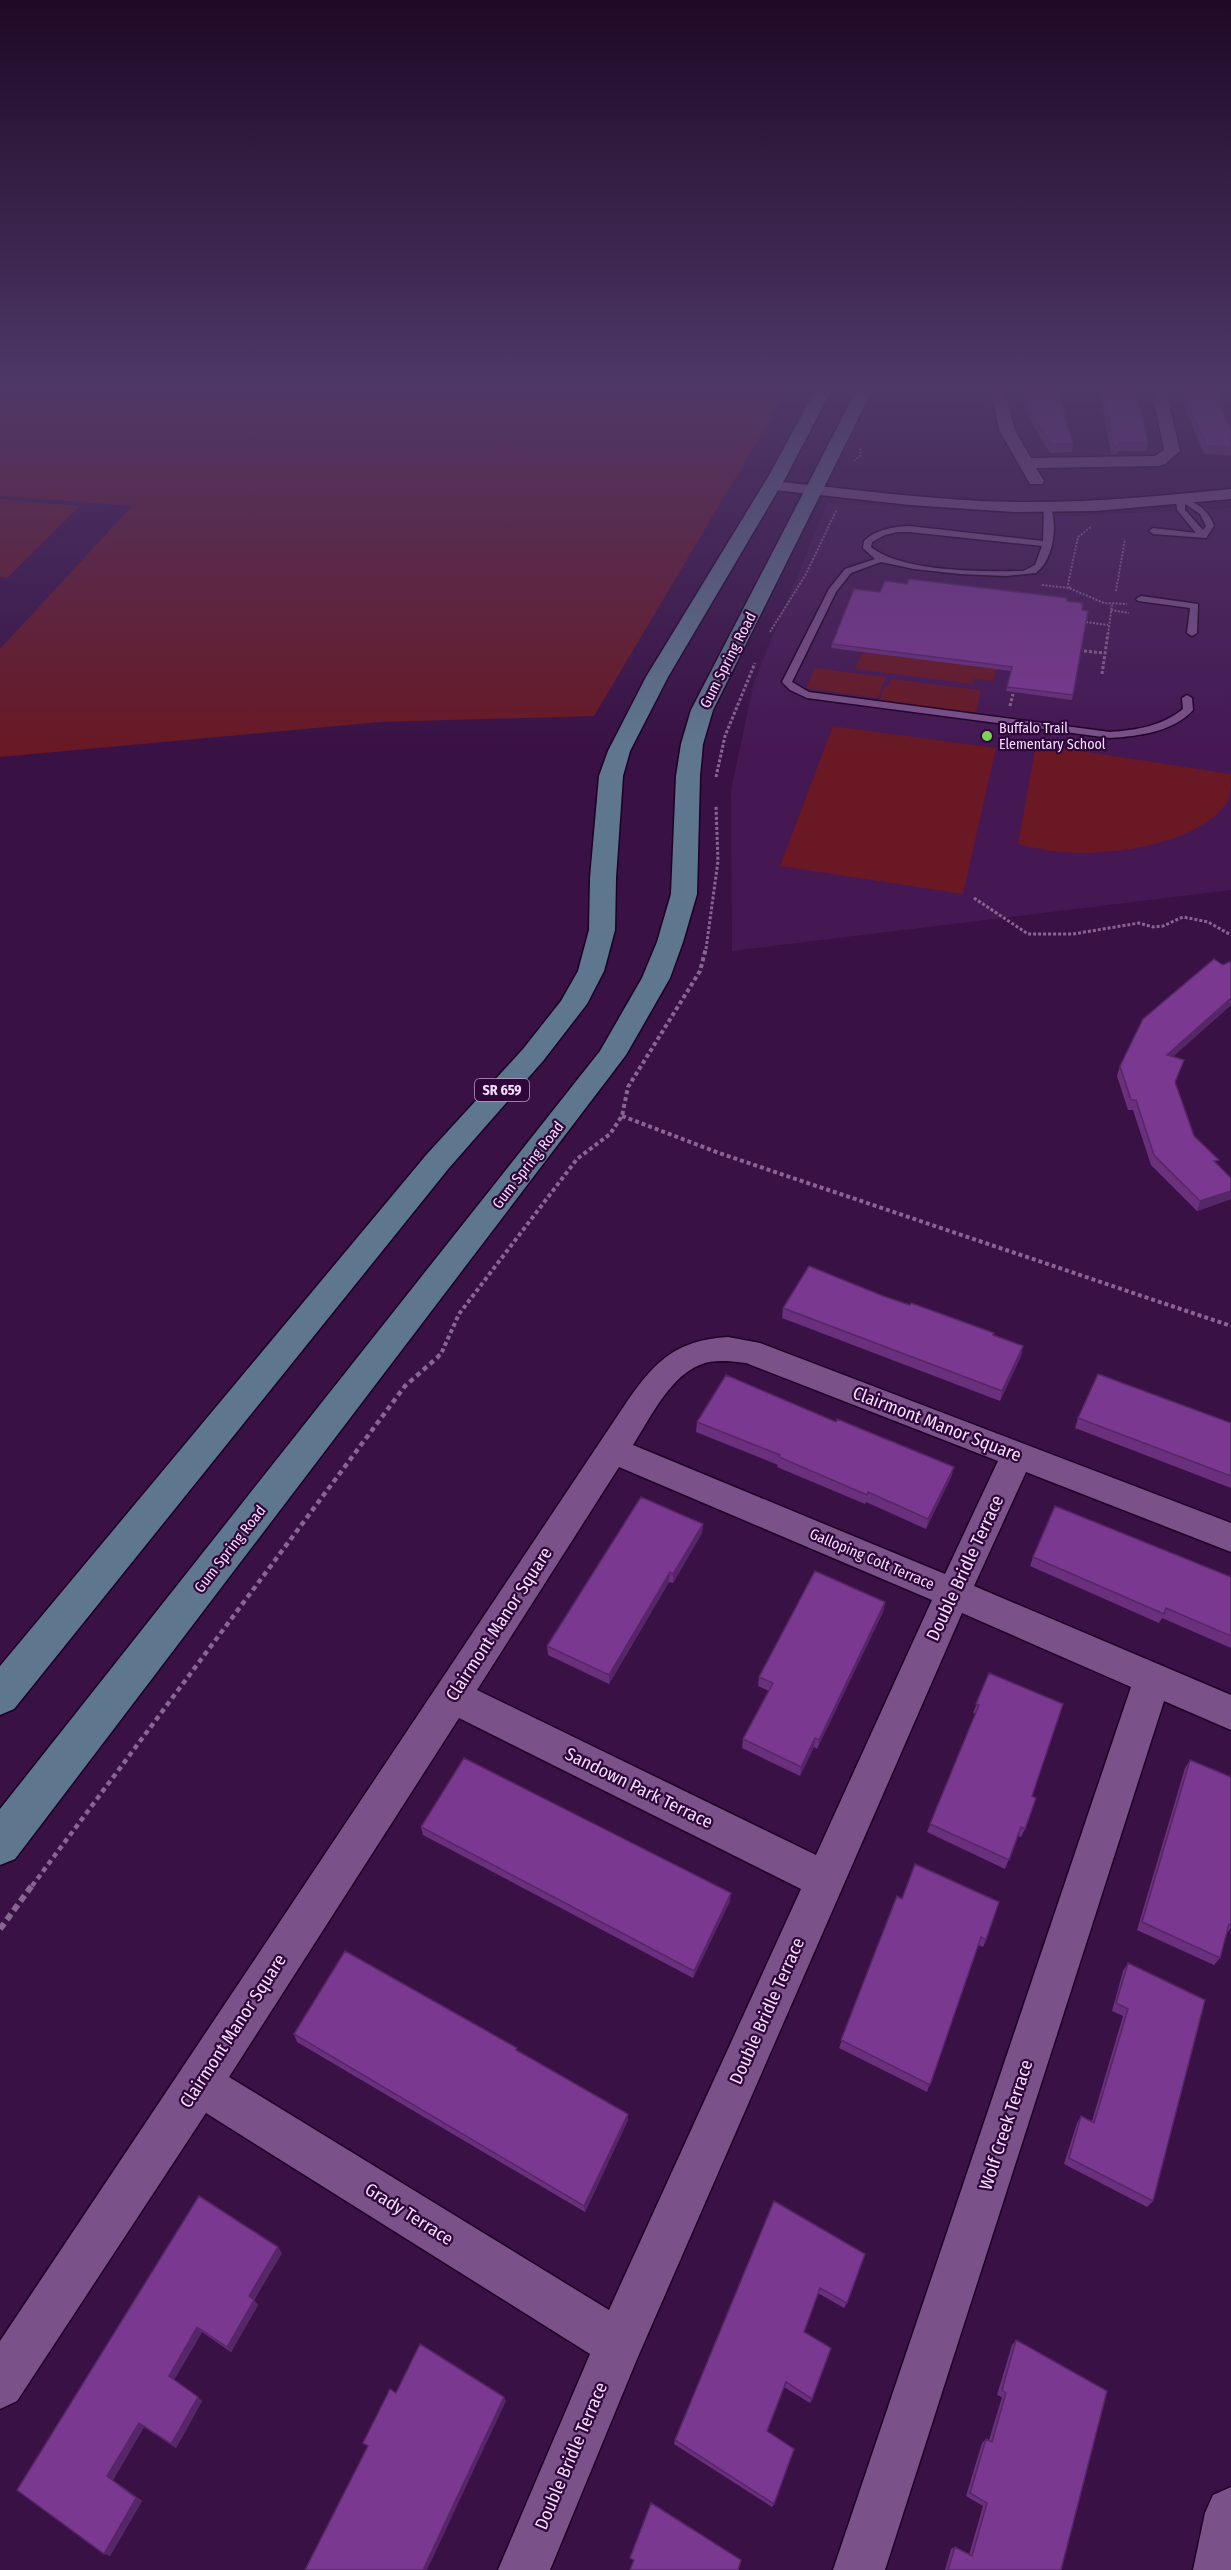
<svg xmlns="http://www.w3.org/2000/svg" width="1231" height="2570" font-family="'Fira Sans Condensed',sans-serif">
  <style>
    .built { fill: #451853 }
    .green { fill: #691824 }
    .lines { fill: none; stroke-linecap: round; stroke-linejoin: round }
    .lane-casing { stroke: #1c0125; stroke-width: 3 }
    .street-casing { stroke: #1c0125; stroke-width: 3 }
    .primary-casing { stroke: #1c0125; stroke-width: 3 }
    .path-far4 { stroke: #876691; stroke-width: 2; stroke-dasharray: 2 1.5; stroke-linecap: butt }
    .path-far3 { stroke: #876691; stroke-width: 3; stroke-dasharray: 3 2; stroke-linecap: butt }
    .path-far2 { stroke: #876691; stroke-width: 4; stroke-dasharray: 4 3; stroke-linecap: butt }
    .path-far1 { stroke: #876691; stroke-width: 4.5; stroke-dasharray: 5 4; stroke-linecap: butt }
    .path { stroke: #876691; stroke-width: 6; stroke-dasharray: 7 4.5; stroke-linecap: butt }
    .lane { fill: #7b5189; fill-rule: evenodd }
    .street { fill: #7b5189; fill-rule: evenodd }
    .primary { fill: #5f778e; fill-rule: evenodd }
    .wall { fill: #6a307d }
    .shaded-wall { fill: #562766 }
    .building { fill: #7b3891; stroke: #562766; stroke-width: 1.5 }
    .poi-dot { fill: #7cd155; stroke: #2e063a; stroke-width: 2 }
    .labels { text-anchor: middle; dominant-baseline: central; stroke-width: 4.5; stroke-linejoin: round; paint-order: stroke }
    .far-poi-label { font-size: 14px; fill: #f6defe; stroke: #2e063a; text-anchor: start }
    .shield { fill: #2e063a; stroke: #ba9dc3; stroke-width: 1.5 }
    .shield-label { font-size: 14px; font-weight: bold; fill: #f6defe }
    .street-label { font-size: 15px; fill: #f6defe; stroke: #2e063a }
    .near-street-label { font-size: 18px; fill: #f6defe; stroke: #2e063a }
  </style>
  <rect width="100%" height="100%" fill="#391145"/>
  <!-- built -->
  <path class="built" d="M827 503 1072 516 1231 508V890L732 951 731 790 754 682Z"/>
  <!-- green -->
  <path class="green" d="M0 391H787L594 716 381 722 0 757V649L132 506 0 496Z
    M0 499 80 506 7 578 0 577Z
    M862 652 987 668H997L993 681 974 679 972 684 855 669Z
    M815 668 886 677 878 698 806 688Z
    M891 679 981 690 976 713 880 700 884 687H888Z
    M833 726 996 748 963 894 780 866Z
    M1048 746 1231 774C1231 782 1231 795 1228 801 1198 846 1109 856 1060 852 1046 851 1032 847 1018 844L1035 750Z"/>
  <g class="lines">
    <!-- lane casing -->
    <g class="lane-casing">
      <path id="lane" d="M1180 497C1196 502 1209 510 1214 526L1206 538 1153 534 1149 531 1153 528 1196 533 1177 510 1176 499ZM1185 504 1200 514 1206 526 1203 530 1185 510Z
        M1044 505H1050C1058 525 1054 559 1036 573L1006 576 960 574 914 569 881 562 851 573 836 592 792 682 809 692 1110 732C1137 730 1162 726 1183 709L1182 698 1187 695 1192 698 1193 710C1173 732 1139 736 1110 738L807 698 790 690 782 682 829 589 845 569 875 559 863 548 864 541C876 529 893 527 909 526L1043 541ZM898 532H909L1042 546 1035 565 1023 571C984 572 901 572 871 547L872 542 885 535Z
        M1141 596 1198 604 1197 633 1192 636 1187 633 1190 608 1138 601 1136 599Z"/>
    </g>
    <!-- street casing -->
    <g class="street-casing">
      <path id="street" d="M991 391H1005L1015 430 1031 458 1155 456 1164 450 1152 391H1166L1180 451 1165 464 1159 466 1036 468 1044 481 1042 484H1030L999 430Z
        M771 481C853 489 935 501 1017 502 1089 503 1160 496 1231 489V499L1095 511 1014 512 910 505 765 489 763 486 765 483Z
        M728 1337 760 1343 1231 1523V1552L1026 1472 974 1586 1231 1695V1730L1164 1701 885 2570H833L1131 1687 962 1613 637 2359 550 2570H498L590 2354 206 2113 17 2401 0 2409V2341L628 1400C656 1360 677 1340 728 1337ZM728 1361 746 1363 998 1461 945 1574 633 1445C651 1417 671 1373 705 1363 712 1361 721 1361 728 1361ZM619 1467 932 1600 816 1855 477 1690ZM459 1718 801 1889 609 2310 229 2077Z
        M1231 2487V2570H1193L1205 2513 1213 2495Z"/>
    </g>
    <!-- primary casing -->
    <g class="primary-casing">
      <path id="primary" d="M815 391H831L786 477 668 677 630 751 623 776 616 878 615 930 604 971 587 1004 543 1061 449 1168 14 1709 0 1715V1666L427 1154 523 1049 561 1001 578 971 589 930 590 878 599 776 608 751 646 677 768 477Z
        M856 391H872L713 710 703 744 700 776 697 894 683 942 670 978 626 1055 15 1859 0 1865V1809L600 1051 642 978 657 942 671 894 676 776 681 744 691 710Z"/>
    </g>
    <!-- path-far4 -->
    <path class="path-far4" d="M854 461 861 455 860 448
      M1042 585 1069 588 1104 603 1127 604
      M1070 588 1068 584 1078 537 1092 526
      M1116 591 1125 539
      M1111 610 1129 613
      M1086 622 1108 625
      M770 632 806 574 837 509
      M1108 634 1112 605"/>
    <!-- path-far3 -->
    <path class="path-far3" d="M1084 651 1104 653
      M1102 674 1108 633
      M1010 706 1013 694
      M716 777 725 736 755 663
      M974 898 1028 934H1073L1139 923 1153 927 1163 926 1183 917 1208 922 1231 935
      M706 949 718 861 716 806"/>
    <!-- path-far2 -->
    <path class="path-far2" d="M622 1116 719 1153 1231 1326
      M437 1357 441 1354 459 1314 577 1159 610 1134 622 1116 628 1087 700 971 706 948"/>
    <!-- path-far1 -->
    <path class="path-far1" d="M32 1886 405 1386 439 1356"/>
    <!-- path -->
    <path class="path" d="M0 1929 33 1884"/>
    <!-- lane -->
    <use href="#lane" class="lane"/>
    <!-- street -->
    <use href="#street" class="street"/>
    <!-- primary -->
    <use href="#primary" class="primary"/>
  </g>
  <!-- wall -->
  <path class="wall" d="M1023 391H1058L1073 444 1072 452 1050 453 1029 419Z
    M1100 391H1136L1148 443 1146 451H1117V454H1111Z
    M1185 391H1221V407L1231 429V455L1204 454 1186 411 1187 403 1183 402Z
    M880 592 1067 601 1082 610 1088 611 1072 700 1006 691 1011 671 831 648 832 644Z
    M1231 961V1005L1173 1056 1184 1060 1175 1083 1194 1136 1217 1164 1231 1178V1199L1197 1211 1151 1165 1133 1110H1128L1117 1076 1120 1066 1223 965Z
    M883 1296 1023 1346 1021 1356 1000 1401 782 1318 783 1308Z
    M1078 1418 1231 1423V1488L1075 1428Z
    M697 1422H836L954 1467 951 1477 926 1529 866 1502 865 1504 777 1467 778 1465 696 1432Z
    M703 1524 702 1533 673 1583 669 1582 609 1684 548 1655 547 1646Z
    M1033 1557 1231 1577V1648L1162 1618 1159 1623 1030 1566Z
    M885 1602 883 1612 817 1749 814 1747 800 1776 742 1748 743 1739 769 1691 758 1686 759 1677Z
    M989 1673 1032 1796 1025 1829 1021 1837 1018 1836 1005 1869 927 1832 976 1714 973 1713Z
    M1190 1760 1231 1777V1928L1227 1933H1226L1220 1958 1214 1965 1137 1930 1185 1768Z
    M421 1827 730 1901 693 1978 423 1835Z
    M897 1896 986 1940 983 1947 978 1945 927 2092 839 2048Z
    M1128 1963 1153 2201 1147 2207 1064 2164 1077 2123 1081 2116 1092 2121 1123 2016 1112 2011 1123 1971Z
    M294 2034 518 2051 628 2114V2120L585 2212 297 2042Z
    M774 2201 847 2303 844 2308 818 2293 804 2332 812 2399 810 2403 784 2387 767 2431 774 2504 772 2507 674 2444 675 2440Z
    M282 2253 254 2300 258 2305 231 2352 202 2332 174 2380 202 2401 176 2448 144 2427 113 2480 142 2501 110 2556 17 2490Z
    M1016 2340 1061 2570H945L951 2549 955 2547 969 2555 983 2506 966 2496 982 2443 986 2439 989 2440 1002 2397 997 2395 1012 2345Z"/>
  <!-- shaded-wall -->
  <path class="shaded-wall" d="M1231 998V1005L1164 1065 1167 1055Z
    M1231 1191V1199L1197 1211 1200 1201Z
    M1023 1346 1021 1356 1000 1401 1002 1391Z
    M954 1467 951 1477 926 1529 928 1519Z
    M703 1524 702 1533 673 1583V1574Z
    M670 1572 669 1582 609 1684V1675Z
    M885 1602 883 1612 817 1749 819 1740Z
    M815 1738 814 1747 800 1776 801 1767Z
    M731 1893 730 1901 693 1978 694 1971Z
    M628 2114V2120L585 2212 584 2206Z
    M278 2247 282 2253 253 2301 249 2296Z
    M254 2300 258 2305 231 2352 227 2347Z
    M197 2327 202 2332 173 2381 169 2376Z
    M198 2397 202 2401 176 2448 171 2444Z
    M504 2397 506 2401 427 2570H423Z
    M139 2423 144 2427 113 2480 142 2501 110 2556 104 2554 107 2476Z"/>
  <!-- building -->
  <path class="building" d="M1026 391H1058L1073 444H1051L1030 411Z
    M1103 391H1136L1148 443H1119L1118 446H1113Z
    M1186 391H1221V407L1231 429V447L1206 446 1188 403 1189 395H1185Z
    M909 579 1067 598V601L1083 603 1082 610 1088 611 1073 695 1007 687 1012 667 832 644 854 589 880 592 885 581 907 584Z
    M1214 959 1223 965 1231 961V998L1167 1055 1184 1060 1175 1082 1194 1136 1219 1160 1214 1161 1231 1178V1191L1200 1201 1154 1155 1136 1100H1131L1120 1066 1143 1019Z
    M809 1266 883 1296 910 1305 911 1303 994 1333 993 1335 1023 1346 1002 1391 783 1308Z
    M1098 1374 1231 1423V1476L1078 1418Z
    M726 1375 836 1422 837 1419 954 1467 928 1519 868 1492 867 1495 779 1457 780 1455 697 1422Z
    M641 1497 703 1524 673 1574 670 1572 609 1675 547 1646Z
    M1055 1506 1231 1577V1636L1166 1608 1164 1614 1033 1557Z
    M815 1571 885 1602 819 1740 815 1738 801 1767 743 1739 773 1683 759 1677Z
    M989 1673 1063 1704 1032 1796 1036 1798 1025 1829 1021 1827 1009 1860 930 1824 979 1705 976 1704Z
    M464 1758 731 1893 694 1971 421 1827Z
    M1190 1760 1231 1777V1925L1229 1924 1220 1958 1142 1922Z
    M915 1864 999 1902 986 1940 981 1937 930 2085 841 2040 897 1896 902 1899Z
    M345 1951 517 2048 516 2050 628 2114 584 2206 294 2034Z
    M1128 1963 1205 2000 1153 2201 1069 2158 1081 2116 1094 2123 1128 2009 1116 2003Z
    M199 2196 278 2247 249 2296 254 2300 227 2347 197 2327 169 2376 198 2397 171 2444 139 2423 107 2476 136 2498 104 2554 17 2490Z
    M774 2201 865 2254 847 2303 820 2288 804 2332 831 2348 812 2399 786 2382 767 2431 794 2449 774 2504 675 2440Z
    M1016 2340 1107 2391 1061 2570H948L955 2547 972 2556 987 2503 970 2493 986 2439 992 2442 1006 2393 1002 2390Z
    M420 2344 504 2397 423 2570H305L368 2446 363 2443 390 2389 396 2393Z
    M651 2503 741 2560 738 2570H630L634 2560 630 2558Z"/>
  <!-- sky -->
  <linearGradient id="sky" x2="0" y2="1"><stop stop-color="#1f0926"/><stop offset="0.52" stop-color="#4e3868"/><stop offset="1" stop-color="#4e3868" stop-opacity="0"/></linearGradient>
  <rect width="1231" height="750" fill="url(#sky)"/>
  <!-- markers -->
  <circle class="poi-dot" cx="987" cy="736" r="6"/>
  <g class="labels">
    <!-- far-poi labels -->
    <g class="far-poi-label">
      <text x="999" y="728">Buffalo Trail<tspan x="999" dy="16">Elementary School</tspan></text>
    </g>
    <!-- shield labels -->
    <rect class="shield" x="475" y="1079" width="54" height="22" rx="4.5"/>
    <g class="shield-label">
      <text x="502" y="1090">SR 659</text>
    </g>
    <!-- street labels -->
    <g class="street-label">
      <text transform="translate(728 660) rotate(-63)">Gum Spring Road</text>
      <text transform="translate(528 1165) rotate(-52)">Gum Spring Road</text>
      <text transform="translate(230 1549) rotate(-52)">Gum Spring Road</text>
      <text transform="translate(872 1559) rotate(23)">Galloping Colt Terrace</text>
    </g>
    <!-- near-street labels -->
    <g class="near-street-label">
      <text transform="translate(937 1424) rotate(21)">Clairmont Manor Square</text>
      <text transform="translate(965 1568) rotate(-65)">Double Bridle Terrace</text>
      <text transform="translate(499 1624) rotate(-57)">Clairmont Manor Square</text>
      <text transform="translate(639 1788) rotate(26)">Sandown Park Terrace</text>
      <text transform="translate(767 2011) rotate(-66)">Double Bridle Terrace</text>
      <text transform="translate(233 2031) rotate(-57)">Clairmont Manor Square</text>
      <text transform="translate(1006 2125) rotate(-72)">Wolf Creek Terrace</text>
      <text transform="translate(409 2214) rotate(32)">Grady Terrace</text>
      <text transform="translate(571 2456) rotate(-67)">Double Bridle Terrace</text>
    </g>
  </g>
</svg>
